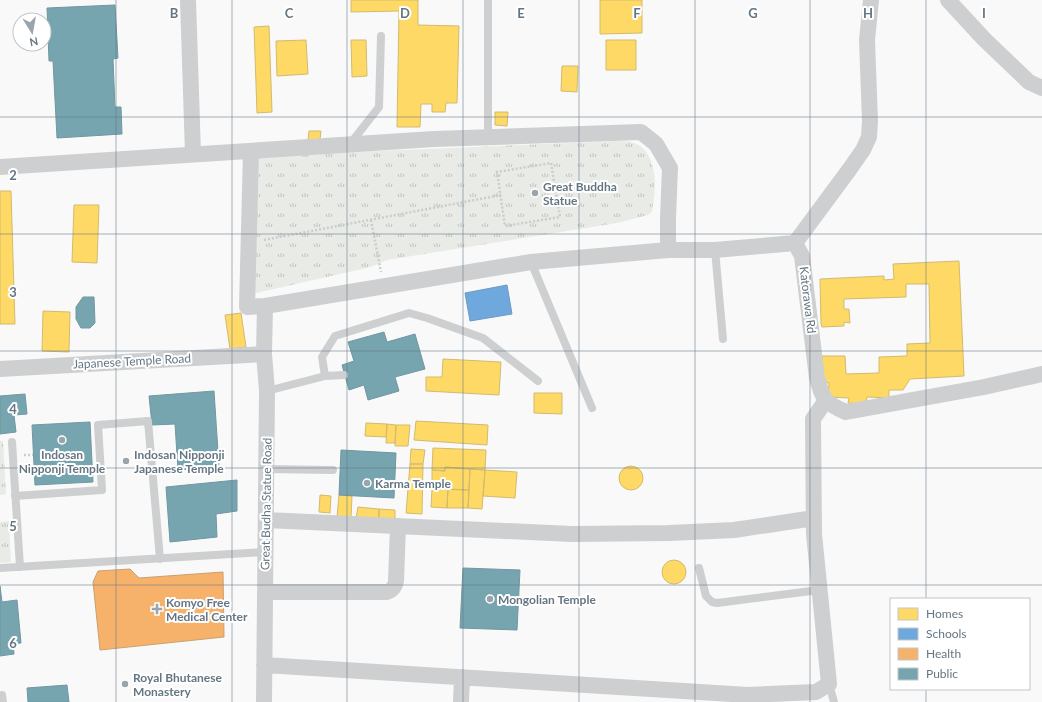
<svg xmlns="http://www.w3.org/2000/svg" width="1042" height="702" font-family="Lato,sans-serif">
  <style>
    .grass { fill: url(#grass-tufts) }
    .homes { fill: #ffd966; stroke: #d1bb6f }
    .schools { fill: #6fa8dc; stroke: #6c99c1 }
    .health { fill: #f6b26b; stroke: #caa072 }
    .public { fill: #76a5af; stroke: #7197a2 }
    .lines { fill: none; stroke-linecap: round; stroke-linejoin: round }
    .path { stroke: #cbcccd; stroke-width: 2.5; stroke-dasharray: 2 2; stroke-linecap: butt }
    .lane { stroke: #cecfd0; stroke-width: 8 }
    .street { stroke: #cecfd0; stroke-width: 16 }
    .grid { fill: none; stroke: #657683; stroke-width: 1; stroke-opacity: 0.55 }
    .poi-dot { fill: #99a4ac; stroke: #fff; stroke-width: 1.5 }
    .labels { text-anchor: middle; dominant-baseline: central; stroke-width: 4; stroke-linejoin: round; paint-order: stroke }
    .poi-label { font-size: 12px; font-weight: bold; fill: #657683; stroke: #fff; text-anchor: start }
    .street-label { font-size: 12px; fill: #657683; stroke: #fff }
    .grid-label { font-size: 13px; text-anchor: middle; font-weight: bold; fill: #657683; stroke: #fff; stroke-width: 4; stroke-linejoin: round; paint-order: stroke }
  </style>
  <defs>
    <pattern id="grass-tufts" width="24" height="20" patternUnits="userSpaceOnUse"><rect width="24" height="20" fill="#e8ebe6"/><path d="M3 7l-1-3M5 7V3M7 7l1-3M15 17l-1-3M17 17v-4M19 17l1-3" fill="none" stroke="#c0c3c0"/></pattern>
  </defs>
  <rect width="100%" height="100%" fill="#f9f9f9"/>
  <!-- grass -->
  <path class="grass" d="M616 141C622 141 629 141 634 143 640 145 645 149 648 155 658 173 655 192 652 212L648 215 617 223 387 260 371 267 252 294 258 156Z
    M0 441H3L6 494 0 495Z
    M9 521 11 562 0 563V522Z"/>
  <!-- homes -->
  <path class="homes" d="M351 0H418V25L459 26 457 103H446L445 112H432V104H421L420 127H397L399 11 351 12Z
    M600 0H642V33L600 34Z
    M269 26 272 112 257 113 254 27Z
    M306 40 308 74 277 76 276 41Z
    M351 40H366L367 76 352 77Z
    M606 40H636V70H606Z
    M562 66H578L577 92 561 91Z
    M495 112H508L507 126 495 125Z
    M309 131H321L320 140H308Z
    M0 191H11L15 324H0Z
    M74 205H99L97 263 72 262Z
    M959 261 964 376 910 379 903 390H889V398L867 397 866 404 848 403 849 398 828 397 829 383 822 381V356H845L846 374 879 373V357L907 356V344L930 343 929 284H906V297L844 299V309H849L850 323 844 322V326L822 327 821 324 820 279 884 276V280L894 279 893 264Z
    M43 311 70 312 69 352 42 351Z
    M241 313 246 347 230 349 225 315Z
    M443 359 501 362 499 395 426 391V377H442Z
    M534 393H562V414L534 413Z
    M416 421 488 425 487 445 414 440Z
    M366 423 387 424 386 437 365 436Z
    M387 424 396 425 395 443H386Z
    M396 425H410L408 446H395Z
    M433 448 486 450 485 470 445 467V471L432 470Z
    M411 449 425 450 423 464H410Z
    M410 464H423L422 514 406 513Z
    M619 478a12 12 0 1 1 24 0a12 12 0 1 1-24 0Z
    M445 467 470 469 469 490 432 489V470L445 471Z
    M470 469 485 470 482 509 468 508Z
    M485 470 517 472 515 498 483 496Z
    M432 489H448L447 508 431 507Z
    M448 489 469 490 468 508H447Z
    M320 495 331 496 330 513 319 512Z
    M339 495 352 496 351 518 337 517Z
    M358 507 379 509V519L356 518Z
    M379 509 395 510V520L379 519Z
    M662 572a12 12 0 1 1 24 0a12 12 0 1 1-24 0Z"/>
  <!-- schools -->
  <path class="schools" d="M507 285 512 314 470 321 465 293Z"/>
  <!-- health -->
  <path class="health" d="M130 569 139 578 223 572 224 637 100 650 93 582 98 571Z"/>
  <!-- public -->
  <path class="public" d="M115 5 118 58 113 59 115 107H121L122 134 57 138 53 61H49L47 8Z
    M83 297H94L95 323 90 328H81L76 319V307Z
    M384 332 387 342 415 334 425 369 395 377 399 391 368 400 364 385 349 390 342 365 354 361 348 342Z
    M214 391 219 467 178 470 175 424 152 425 149 396Z
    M25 394 27 414 14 415 16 432 0 434V396Z
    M90 422 93 482 35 485 32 425Z
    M341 450 396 453 394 498 339 495Z
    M237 480V511L216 514 217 537 170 542 166 487Z
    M463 568 520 570 517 630 460 628Z
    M0 586 2 602 17 600 21 643 13 644 14 654 0 656Z
    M67 685 69 702H28L27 688Z"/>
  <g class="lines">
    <!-- path -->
    <path class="path" d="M551 163 560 217 505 226 497 172Z
      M371 220 381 272
      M264 240 501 195
      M24 455H33"/>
    <!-- lane -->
    <path class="lane" d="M488 137V1
      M350 144 379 107 381 36
      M715 250 723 339
      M531 262 592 408
      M325 376 322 357 335 336 409 313 427 318 483 338 538 381
      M267 391 325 376 344 375
      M12 442 20 567
      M266 469 333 470
      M15 496 102 490 98 425 148 421 160 559
      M0 568 265 552
      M699 568 706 596 712 602 717 603 819 590
      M829 684 834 702
      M2 695 3 702"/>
    <!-- street -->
    <path class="street" d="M188 0 193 154
      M871 0 867 40 870 121 869 137 863 150 849 170 795 243 802 256 817 378C823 399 824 403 846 412L984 387 1042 374
      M948 0 984 39 1029 82 1042 88
      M251 151 247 307 265 306 531 262 668 250H715L795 243
      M0 167 434 139 641 132 656 144 670 168 668 218V250
      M0 369 264 354
      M266 520 572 534 669 533 734 530 814 518
      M265 592H387C393 590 395 587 396 581L398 526
      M264 665 748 695 816 692 829 684 814 534 813 419 826 400
      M264 702 267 391 264 354 265 306
      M461 702 462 677"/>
  </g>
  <!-- grid -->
  <path class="grid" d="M116 0V702M232 0V702M347 0V702M463 0V702M579 0V702M695 0V702M810 0V702M926 0V599M0 117H1042M0 234H1042M0 351H1042M0 468H1042M0 585H1042M926 689V702"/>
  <!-- markers -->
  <g class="poi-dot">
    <circle cx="535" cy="193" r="4"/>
    <circle cx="62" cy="440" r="4"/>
    <circle cx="126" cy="461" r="4"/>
    <circle cx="367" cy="483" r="4"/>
    <circle cx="490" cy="599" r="4"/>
    <path d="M155 603h4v4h4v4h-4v4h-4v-4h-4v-4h4z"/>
    <circle cx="125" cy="684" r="4"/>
  </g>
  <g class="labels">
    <!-- poi labels -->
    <g class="poi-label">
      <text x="543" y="186">Great Buddha<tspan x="543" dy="14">Statue</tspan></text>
      <text x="62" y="454" text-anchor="middle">Indosan<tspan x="62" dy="14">Nipponji Temple</tspan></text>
      <text x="134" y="454">Indosan Nipponji<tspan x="134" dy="14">Japanese Temple</tspan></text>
      <text x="375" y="483">Karma Temple</text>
      <text x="498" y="599">Mongolian Temple</text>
      <text x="166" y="602">Komyo Free<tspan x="166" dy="14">Medical Center</tspan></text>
      <text x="133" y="677">Royal Bhutanese<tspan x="133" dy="14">Monastery</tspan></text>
    </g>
    <!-- street labels -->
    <g class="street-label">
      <text transform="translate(808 300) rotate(83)">Katorawa Rd</text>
      <text transform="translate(132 361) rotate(-3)">Japanese Temple Road</text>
      <text transform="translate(266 504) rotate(-89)">Great Budha Statue Road</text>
    </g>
  </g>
  <g class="grid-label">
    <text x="174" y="18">B</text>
    <text x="289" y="18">C</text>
    <text x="405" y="18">D</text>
    <text x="521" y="18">E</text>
    <text x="637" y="18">F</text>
    <text x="753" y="18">G</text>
    <text x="868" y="18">H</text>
    <text x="984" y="18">I</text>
    <text x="13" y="180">2</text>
    <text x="13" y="297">3</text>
    <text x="13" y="414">4</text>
    <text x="13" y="531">5</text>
    <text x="13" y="648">6</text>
  </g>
  <!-- legend -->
  <rect x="890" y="598" width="140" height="92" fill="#ffffff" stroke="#c1c8cd"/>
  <rect x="898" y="608" width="20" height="12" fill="#ffd966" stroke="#c1c8cd"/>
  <text x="926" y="618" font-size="12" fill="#657683">Homes</text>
  <rect x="898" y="628" width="20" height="12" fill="#6fa8dc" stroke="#c1c8cd"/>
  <text x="926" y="638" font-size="12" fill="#657683">Schools</text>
  <rect x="898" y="648" width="20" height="12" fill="#f6b26b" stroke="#c1c8cd"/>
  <text x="926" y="658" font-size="12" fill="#657683">Health</text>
  <rect x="898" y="668" width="20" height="12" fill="#76a5af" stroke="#c1c8cd"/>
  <text x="926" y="678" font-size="12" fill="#657683">Public</text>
  <!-- north arrow -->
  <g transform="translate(32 32) rotate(169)"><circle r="19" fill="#ffffff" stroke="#c1c8cd"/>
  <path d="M0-3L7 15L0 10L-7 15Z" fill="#99a4ac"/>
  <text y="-6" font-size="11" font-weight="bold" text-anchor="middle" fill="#657683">N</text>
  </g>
</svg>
